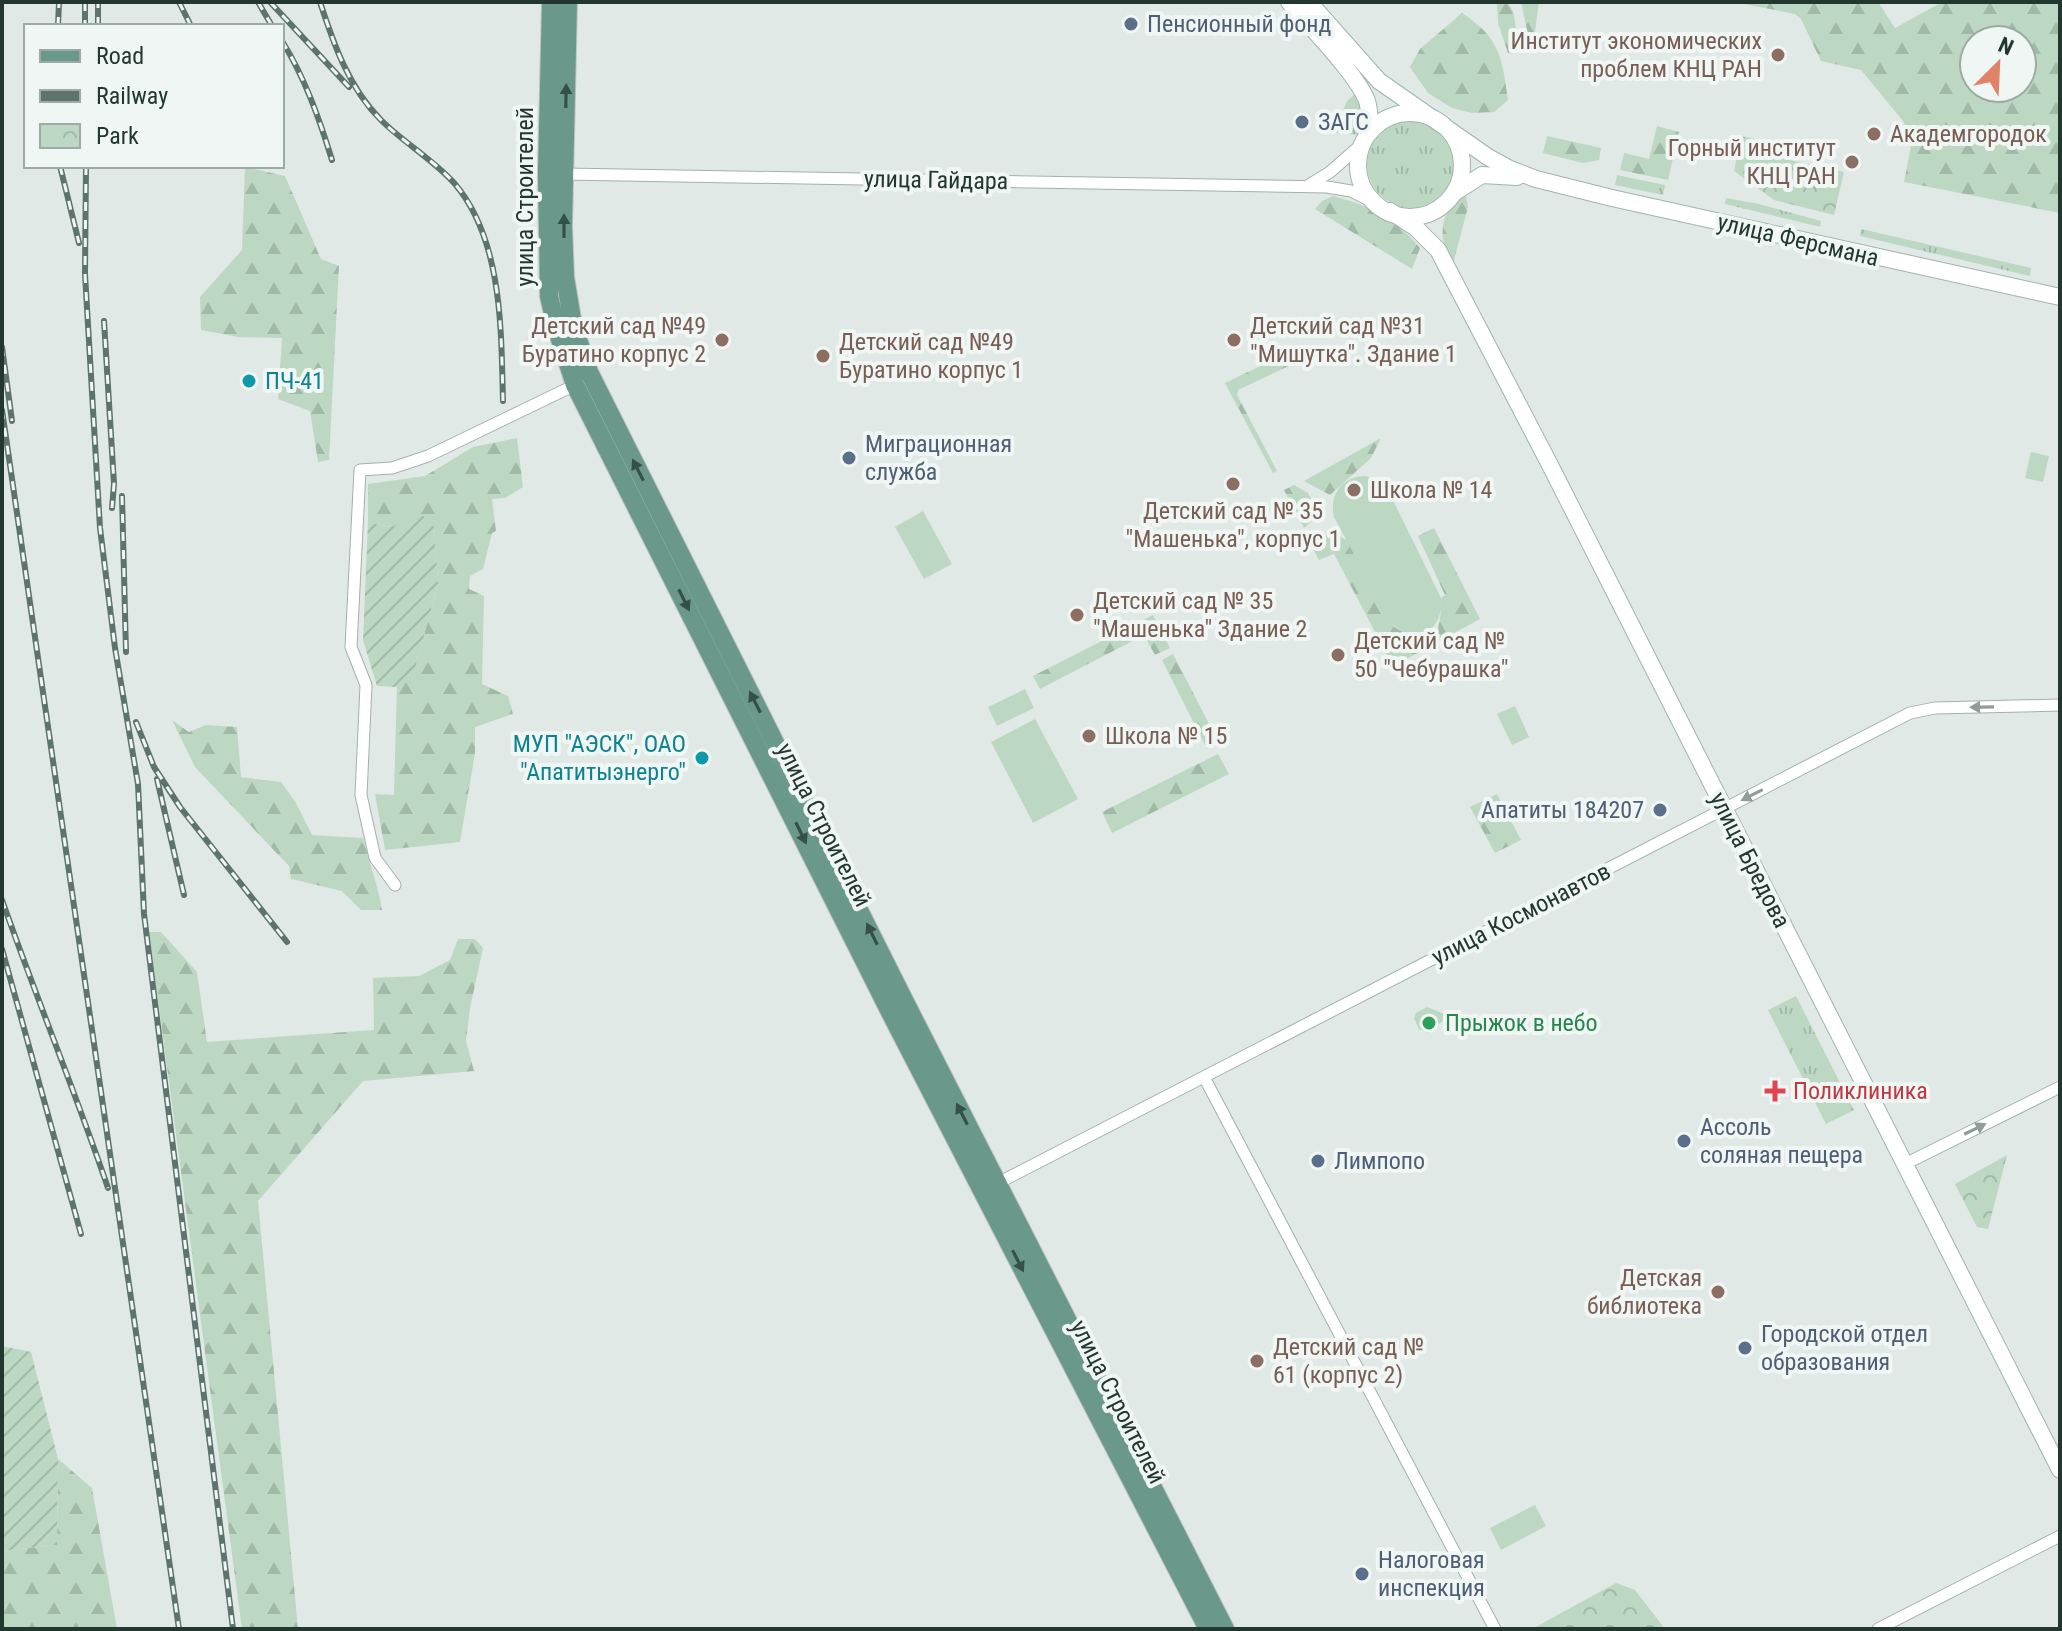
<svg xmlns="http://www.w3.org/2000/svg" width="2062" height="1631" font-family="'Roboto Condensed',sans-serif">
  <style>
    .grass { fill: url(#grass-tufts) }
    .forest { fill: url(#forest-firs); fill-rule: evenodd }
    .park { fill: url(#park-crowns) }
    .garden { fill: url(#garden-furrows) }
    .pitch { fill: #bcd8c3 }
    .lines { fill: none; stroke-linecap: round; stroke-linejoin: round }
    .street-casing { stroke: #a4b0ab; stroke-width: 13 }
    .secondary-casing { stroke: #a1b3ac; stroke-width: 18 }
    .primary-casing { stroke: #bdc3c1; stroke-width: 20 }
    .street { stroke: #fff; stroke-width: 11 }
    .secondary { stroke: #fff; stroke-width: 16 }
    .primary { stroke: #6a998c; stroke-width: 18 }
    .rail-casing { stroke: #5d736d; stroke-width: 6 }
    .rail { stroke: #f0f6f3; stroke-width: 3; stroke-dasharray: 9; stroke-linecap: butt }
    .oneway { fill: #355048 }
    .oneway2 { fill: #919b98 }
    .service-dot { fill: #5c6f8a; stroke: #f0f6f3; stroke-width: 3 }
    .education-dot { fill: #8d6e63; stroke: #f0f6f3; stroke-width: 3 }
    .culture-dot { fill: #0f9aa8; stroke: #f0f6f3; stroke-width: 3 }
    .leisure-dot { fill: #2e9e5b; stroke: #f0f6f3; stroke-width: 3 }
    .health-dot { fill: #e0444e; stroke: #f0f6f3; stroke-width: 3 }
    .labels { text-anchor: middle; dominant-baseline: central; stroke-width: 8; stroke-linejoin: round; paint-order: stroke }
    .service-label { font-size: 24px; fill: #4e5e75; stroke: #f0f6f3; text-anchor: start }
    .education-label { font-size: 24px; fill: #785e54; stroke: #f0f6f3; text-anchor: start }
    .street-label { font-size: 24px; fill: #233731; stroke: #f0f6f3 }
    .culture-label { font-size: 24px; fill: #0d838f; stroke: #f0f6f3; text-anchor: start }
    .leisure-label { font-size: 24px; fill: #27864d; stroke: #f0f6f3; text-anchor: start }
    .health-label { font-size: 24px; fill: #be3a42; stroke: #f0f6f3; text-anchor: start }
  </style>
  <defs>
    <pattern id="grass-tufts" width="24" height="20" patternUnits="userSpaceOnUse" patternTransform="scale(2)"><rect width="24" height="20" fill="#bcd8c3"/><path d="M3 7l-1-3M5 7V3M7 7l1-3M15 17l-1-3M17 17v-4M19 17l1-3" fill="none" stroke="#a1baa8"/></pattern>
    <pattern id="forest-firs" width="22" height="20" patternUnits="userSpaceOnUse" patternTransform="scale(2)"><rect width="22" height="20" fill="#bcd8c3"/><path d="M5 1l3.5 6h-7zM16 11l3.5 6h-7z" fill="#a1baa8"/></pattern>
    <pattern id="park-crowns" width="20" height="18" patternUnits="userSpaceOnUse" patternTransform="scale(2)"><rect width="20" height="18" fill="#bcd8c3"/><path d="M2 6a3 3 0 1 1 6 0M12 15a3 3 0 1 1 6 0" fill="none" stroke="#a1baa8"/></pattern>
    <pattern id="garden-furrows" width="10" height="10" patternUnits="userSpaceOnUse" patternTransform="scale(2)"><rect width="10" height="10" fill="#bcd8c3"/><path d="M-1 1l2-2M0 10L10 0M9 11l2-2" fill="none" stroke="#a1baa8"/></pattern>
  </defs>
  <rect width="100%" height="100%" fill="#e0e9e5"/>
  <!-- grass -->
  <path class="grass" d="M1357 92 1363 113 1359 135 1334 133 1347 101Z
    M1367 164a44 44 0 1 1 88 0a44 44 0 1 1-88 0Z
    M1617 175 1665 185 1663 195 1615 185Z
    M1726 198 1759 204 1821 221 1820 227 1725 204Z
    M1861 229 2031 268 2030 276 1860 236Z
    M1796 996 1854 1110 1826 1124 1768 1010Z"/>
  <!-- forest -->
  <path class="forest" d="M1497 2H1507L1513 11 1520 50 1508 53 1498 23Z
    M1521 2H1539L1532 53Z
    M1734 2H1878L1895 28 1942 2H2060V213L1904 182 1912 141 1903 121 1861 70 1821 61 1801 19 1795 14ZM1974 40H2022V88H1974Z
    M1462 13C1500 38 1502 57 1508 100L1494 112 1472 113 1452 108 1428 93 1410 67 1420 49Z
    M1657 126 1679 132 1668 180 1620 170 1624 153 1649 159Z
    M1547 136 1601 148 1599 160 1583 163 1543 153Z
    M245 167 285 176 321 259 339 266 329 460 318 462 310 411 278 399 282 338 238 337 201 330 200 297 242 250Z
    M1465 189 1468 207 1454 260 1448 261C1438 230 1441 212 1465 189Z
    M1333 196C1372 206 1395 218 1420 248L1412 269 1315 209 1322 201Z
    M1290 352 1295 363 1238 390 1237 395 1277 471 1273 473 1225 383Z
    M517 438 523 487 505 498 492 499 496 531 492 533 483 569 470 576 469 589 484 596 482 684 508 696 513 714 475 727V753L460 842 385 850 375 794 394 795 397 687 412 678 438 584 434 528 391 527 368 522V484L425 476 473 447Z
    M1381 438 1371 458 1330 495 1304 481Z
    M1294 485 1308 493 1316 509 1312 521 1304 528 1284 490Z
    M1434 528 1480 619 1439 641C1436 623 1443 616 1441 598L1445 595 1418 536Z
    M1321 534 1337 535 1348 541 1394 627 1407 634 1427 632 1433 645 1393 666 1334 554 1319 560 1307 537Z
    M1153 615 1170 648 1155 655 1144 635 1040 689 1033 676Z
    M1173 654 1219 743 1207 749 1162 660Z
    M172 720 189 732 206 725 237 727 241 777 281 782 296 803 312 835 363 838C369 863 378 885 382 910H361L342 891 291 879 289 866 195 767Z
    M1218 754 1229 774 1112 833 1102 812Z
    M1497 794 1521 840 1495 853 1470 807Z
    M149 932H161L197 972 207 1042 374 1030 373 978 419 976 450 960 458 939H475L483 948 470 1008 466 1041 474 1071 363 1081 258 1201 298 1629H242Z
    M58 1459 92 1488 117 1629H2V1551L57 1545Z"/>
  <!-- park -->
  <path class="park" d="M1741 136 1769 142 1776 157 1844 172 1834 215 1774 200 1734 171Z
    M2007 1155 1988 1229 1977 1227 1955 1184Z
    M1616 1583 1635 1590 1665 1629H1532Z"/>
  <!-- garden -->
  <path class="garden" d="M423 516 434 527 438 584 412 679 397 687 377 686 363 640 368 522 391 527Z
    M2 1346 31 1352 58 1459 57 1545 2 1551Z"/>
  <!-- pitch -->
  <path class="pitch" d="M2031 452 2049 456 2043 482 2025 478Z
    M1366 476 1381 482 1388 490 1441 598C1445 630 1414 648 1391 623L1334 517C1329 493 1343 476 1366 476Z
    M923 511 952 564 924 579 895 527Z
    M1025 689 1034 708 997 726 988 707Z
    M1515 706 1529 737 1512 745 1497 714Z
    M1035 719 1078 799 1033 823 991 742Z
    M1427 1007 1449 1016 1428 1033 1419 1029 1414 1018 1416 1013Z
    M1535 1505 1546 1526 1501 1550 1490 1528Z"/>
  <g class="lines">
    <!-- street casing -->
    <g class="street-casing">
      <path id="street" d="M565 174 1327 187 1351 191 1383 207
        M1309 185 1330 172 1362 144
        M395 885 375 858 361 795 366 685 351 647 360 470 392 468 428 456 575 385
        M1204 1077 1495 1629
        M1905 1164 2060 1087
        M998 1183 1910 713 1935 708 2060 705
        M1878 1629 2060 1536"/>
    </g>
    <!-- secondary casing -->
    <g class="secondary-casing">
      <path id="secondary" d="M1289 2C1309 26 1357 74 1367 101 1370 111 1370 121 1369 132
        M1309 2 1379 81 1488 157 1510 169 1536 179 1612 198 2060 297
        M1358 165a52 52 0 1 1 104 0a52 52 0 1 1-104 0Z
        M1454 193 1482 175 1517 177
        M1390 211 1416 228 1438 250 1551 467 2060 1470"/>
    </g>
    <!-- primary casing -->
    <g class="primary-casing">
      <path id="primary" d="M551 2 547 173 549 296 556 327 575 385 891 1014 1208 1629
        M568 2 563 227 565 277 573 325 589 372 906 1004 1225 1629"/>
    </g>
    <!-- street -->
    <use href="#street" class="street"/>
    <!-- secondary -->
    <use href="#secondary" class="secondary"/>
    <!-- primary -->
    <use href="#primary" class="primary"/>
    <!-- rail casing -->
    <g class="rail-casing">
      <path id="rail" d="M85 2V26
        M179 2 191 26
        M258 2 272 26
        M270 2 349 87
        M320 2C334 45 349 88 381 120 404 143 434 160 455 184 503 241 501 331 503 401
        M58 26 59 2
        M98 26V2
        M282 41C305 78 319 118 332 160
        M60 166 79 243
        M86 166 85 274 100 528 115 648 138 784 144 914 233 1629
        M104 321 114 484 112 508
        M2 347 12 421
        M2 410 179 1629
        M122 496 126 652
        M136 722 154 767 180 807 287 942
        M157 779 184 895
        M2 900C36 997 75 1091 108 1188
        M2 949 81 1234"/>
    </g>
    <!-- rail -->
    <use href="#rail" class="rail"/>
  </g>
  <!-- one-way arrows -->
  <defs><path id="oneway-solid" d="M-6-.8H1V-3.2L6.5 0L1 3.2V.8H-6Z" transform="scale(2)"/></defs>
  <g class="oneway">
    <use href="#oneway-solid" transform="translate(566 96) rotate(-89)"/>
    <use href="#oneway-solid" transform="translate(564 226) rotate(-90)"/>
    <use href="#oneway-solid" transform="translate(638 470) rotate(-117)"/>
    <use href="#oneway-solid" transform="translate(684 600) rotate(64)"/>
    <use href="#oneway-solid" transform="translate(755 702) rotate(-117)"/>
    <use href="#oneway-solid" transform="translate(801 833) rotate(64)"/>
    <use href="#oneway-solid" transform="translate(872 934) rotate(-116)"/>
    <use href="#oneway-solid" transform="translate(962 1114) rotate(-117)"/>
    <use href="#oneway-solid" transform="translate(1018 1261) rotate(63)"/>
  </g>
  <g class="oneway2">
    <use href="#oneway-solid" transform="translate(1982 707) rotate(179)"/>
    <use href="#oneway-solid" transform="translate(1752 795) rotate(153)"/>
    <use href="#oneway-solid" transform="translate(1975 1129) rotate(-26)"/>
  </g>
  <!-- markers -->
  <g class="service-dot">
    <circle cx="1131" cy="24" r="8"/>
    <circle cx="1302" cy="122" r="8"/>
    <circle cx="849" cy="458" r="8"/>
    <circle cx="1660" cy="810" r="8"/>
    <circle cx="1684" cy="1141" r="8"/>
    <circle cx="1318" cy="1161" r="8"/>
    <circle cx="1745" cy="1348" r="8"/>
    <circle cx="1362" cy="1574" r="8"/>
  </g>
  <g class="education-dot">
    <circle cx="1778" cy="55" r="8"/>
    <circle cx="1874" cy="134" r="8"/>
    <circle cx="1852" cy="162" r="8"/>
    <circle cx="722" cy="340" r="8"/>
    <circle cx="1234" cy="340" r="8"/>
    <circle cx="823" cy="356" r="8"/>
    <circle cx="1233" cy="484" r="8"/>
    <circle cx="1354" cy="490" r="8"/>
    <circle cx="1077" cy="615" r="8"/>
    <circle cx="1338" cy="655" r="8"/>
    <circle cx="1089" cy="736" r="8"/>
    <circle cx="1718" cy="1292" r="8"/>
    <circle cx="1257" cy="1361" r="8"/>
  </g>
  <g class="culture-dot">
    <circle cx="249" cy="381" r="8"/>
    <circle cx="702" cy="758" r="8"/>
  </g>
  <circle class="leisure-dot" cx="1429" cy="1023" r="8"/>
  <path class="health-dot" d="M1771 1079h8v8h8v8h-8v8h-8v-8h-8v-8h8z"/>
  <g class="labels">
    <!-- service labels -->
    <g class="service-label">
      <text x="1147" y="24">Пенсионный фонд</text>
      <text x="1318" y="122">ЗАГС</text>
      <text x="865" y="444">Миграционная<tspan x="865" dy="28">служба</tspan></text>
      <text x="1644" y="810" text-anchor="end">Апатиты 184207</text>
      <text x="1700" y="1127">Ассоль<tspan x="1700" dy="28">соляная пещера</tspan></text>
      <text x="1334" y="1161">Лимпопо</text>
      <text x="1761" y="1334">Городской отдел<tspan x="1761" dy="28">образования</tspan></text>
      <text x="1378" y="1560">Налоговая<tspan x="1378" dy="28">инспекция</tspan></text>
    </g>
    <!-- education labels -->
    <g class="education-label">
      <text x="1762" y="41" text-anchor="end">Институт экономических<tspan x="1762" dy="28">проблем КНЦ РАН</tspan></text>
      <text x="1890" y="134">Академгородок</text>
      <text x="1836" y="148" text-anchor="end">Горный институт<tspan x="1836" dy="28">КНЦ РАН</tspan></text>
      <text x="706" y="326" text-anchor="end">Детский сад №49<tspan x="706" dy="28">Буратино корпус 2</tspan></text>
      <text x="1250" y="326">Детский сад №31<tspan x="1250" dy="28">"Мишутка". Здание 1</tspan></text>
      <text x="839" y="342">Детский сад №49<tspan x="839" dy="28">Буратино корпус 1</tspan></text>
      <text x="1370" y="490">Школа № 14</text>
      <text x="1233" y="511" text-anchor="middle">Детский сад № 35<tspan x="1233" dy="28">"Машенька", корпус 1</tspan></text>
      <text x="1093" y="601">Детский сад № 35<tspan x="1093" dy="28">"Машенька" Здание 2</tspan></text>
      <text x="1354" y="641">Детский сад №<tspan x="1354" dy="28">50 "Чебурашка"</tspan></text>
      <text x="1105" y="736">Школа № 15</text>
      <text x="1702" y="1278" text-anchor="end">Детская<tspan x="1702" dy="28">библиотека</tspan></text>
      <text x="1273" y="1347">Детский сад №<tspan x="1273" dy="28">61 (корпус 2)</tspan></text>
    </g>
    <!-- street labels -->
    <g class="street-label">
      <text transform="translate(936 180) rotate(1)">улица Гайдара</text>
      <text transform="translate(525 197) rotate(-90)">улица Строителей</text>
      <text transform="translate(1798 240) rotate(13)">улица Ферсмана</text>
      <text transform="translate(824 825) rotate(63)">улица Строителей</text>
      <text transform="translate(1750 860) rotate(63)">улица Бредова</text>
      <text transform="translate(1521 914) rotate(-27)">улица Космонавтов</text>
      <text transform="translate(1118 1402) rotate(63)">улица Строителей</text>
    </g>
    <!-- culture labels -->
    <g class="culture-label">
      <text x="265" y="381">ПЧ-41</text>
      <text x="686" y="744" text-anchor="end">МУП "АЭСК", ОАО<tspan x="686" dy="28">"Апатитыэнерго"</tspan></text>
    </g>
    <!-- leisure labels -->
    <g class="leisure-label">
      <text x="1445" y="1023">Прыжок в небо</text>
    </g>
    <!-- health labels -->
    <g class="health-label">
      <text x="1793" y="1091">Поликлиника</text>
    </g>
  </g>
  <!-- border -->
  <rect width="2062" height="1631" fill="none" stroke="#233731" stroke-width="8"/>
  <!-- legend -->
  <rect x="24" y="24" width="260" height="144" fill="#f0f6f3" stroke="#9eaaa5" stroke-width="2"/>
  <rect x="40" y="50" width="40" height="12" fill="#6a998c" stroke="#9eaaa5" stroke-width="2"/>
  <text x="96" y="64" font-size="24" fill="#233731">Road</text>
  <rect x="40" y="90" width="40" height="12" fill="#5d736d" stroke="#9eaaa5" stroke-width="2"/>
  <text x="96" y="104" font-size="24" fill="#233731">Railway</text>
  <rect x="40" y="124" width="40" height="24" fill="url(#park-crowns)" stroke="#9eaaa5" stroke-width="2"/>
  <text x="96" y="144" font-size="24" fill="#233731">Park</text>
  <!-- north arrow -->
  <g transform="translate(1998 64) rotate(24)"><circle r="38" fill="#f0f6f3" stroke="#9eaaa5" stroke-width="2"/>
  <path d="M0-6L14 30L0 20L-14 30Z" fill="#e08368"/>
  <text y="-12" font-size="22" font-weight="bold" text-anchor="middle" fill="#233731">N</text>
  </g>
</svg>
